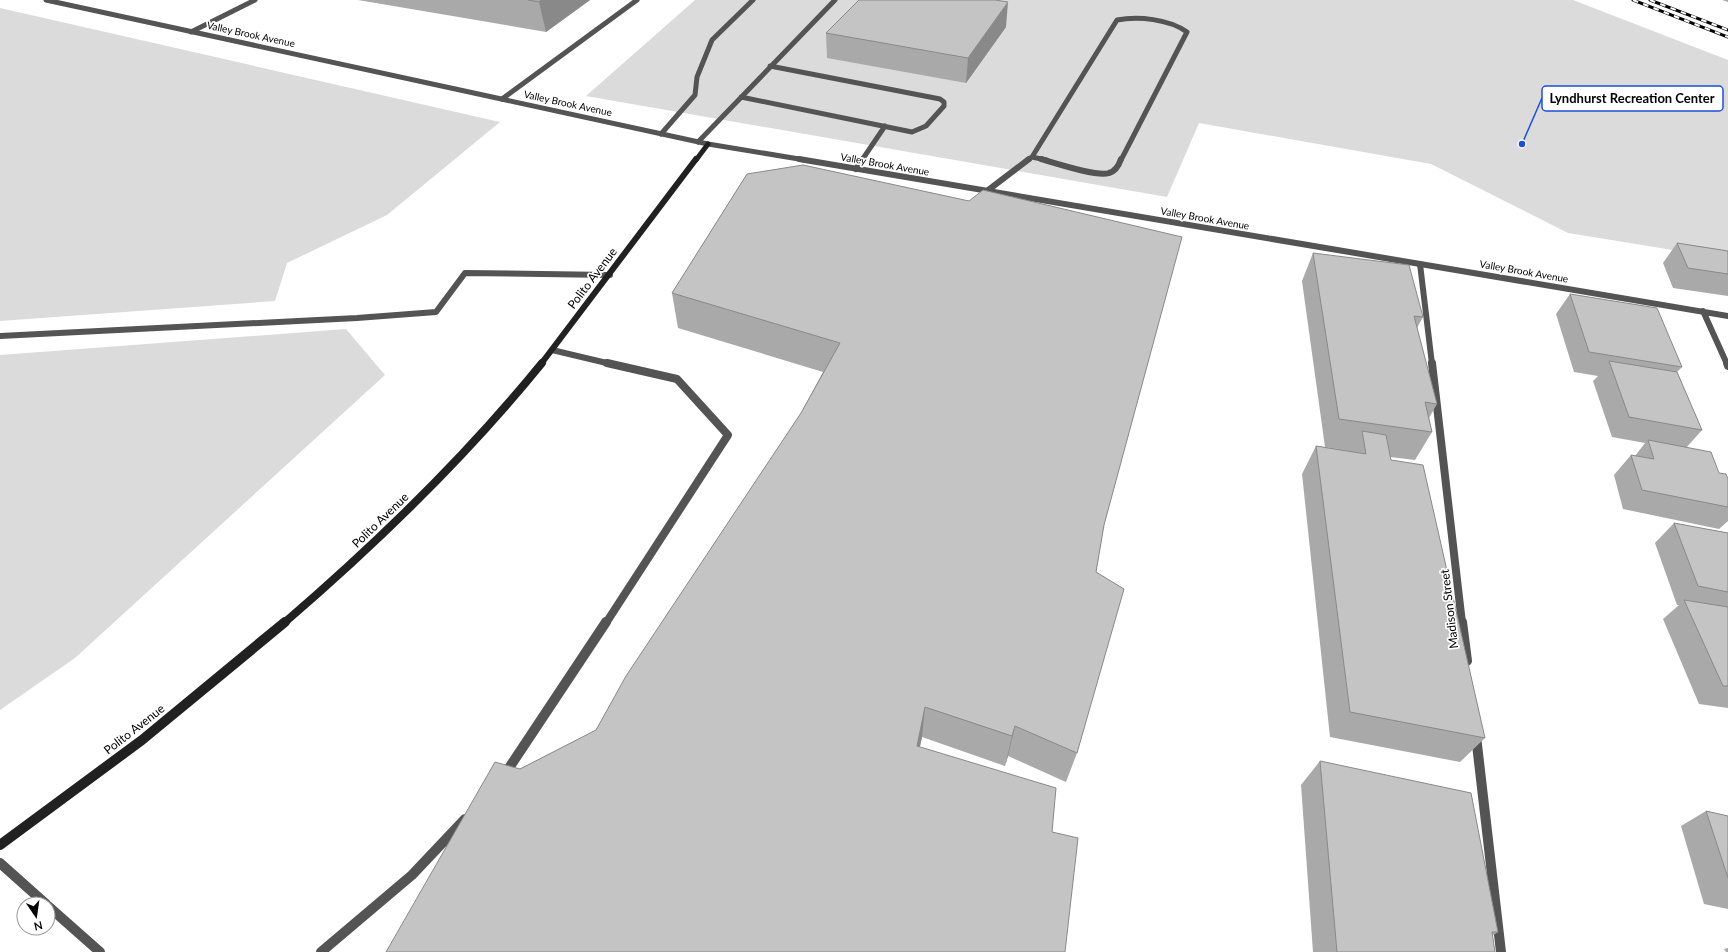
<svg xmlns="http://www.w3.org/2000/svg" width="1728" height="952" font-family="Lato,sans-serif">
  <style>
    .green { fill: #dbdbdb }
    .lines { fill: none; stroke-linecap: round; stroke-linejoin: round }
    .lane-far3 { stroke: #545454; stroke-width: 5 }
    .lane-far2 { stroke: #545454; stroke-width: 6 }
    .lane-far1 { stroke: #545454; stroke-width: 8 }
    .lane { stroke: #545454; stroke-width: 10 }
    .street-far2 { stroke: #545454; stroke-width: 5 }
    .street-far1 { stroke: #545454; stroke-width: 6 }
    .street { stroke: #545454; stroke-width: 8 }
    .secondary-far3 { stroke: #212121; stroke-width: 5 }
    .secondary-far2 { stroke: #212121; stroke-width: 6 }
    .secondary-far1 { stroke: #212121; stroke-width: 8 }
    .secondary { stroke: #212121; stroke-width: 10 }
    .rail-casing { stroke: #000; stroke-width: 3 }
    .rail { stroke: #fff; stroke-width: 2; stroke-dasharray: 5.5; stroke-linecap: butt }
    .wall { fill: #a9a9a9 }
    .shaded-wall { fill: #898989 }
    .building { fill: #c4c4c4; stroke: #898989 }
    .labels { text-anchor: middle; dominant-baseline: central; stroke-width: 3.5; stroke-linejoin: round; paint-order: stroke }
    .far-street-label { font-size: 10px; fill: #000; stroke: #fff }
    .street-label { font-size: 12px; fill: #000; stroke: #fff }
    .leader { fill: none; stroke: #1d4ed8; stroke-width: 1.5 }
    .callout-dot { fill: #1d4ed8; stroke: #fff; stroke-width: 1.5 }
    .callout { fill: #fff; stroke: #1d4ed8; stroke-width: 1.5 }
    .callout-label { font-size: 13px; text-anchor: middle; font-weight: bold; fill: #000 }
  </style>
  <rect width="100%" height="100%" fill="#fff"/>
  <!-- green -->
  <path class="green" d="M695 0H1573L1728 60V259L1568 233 1431 164 1199 123 1167 197 586 96Z
    M0 8 500 122 387 215 287 263 275 301 0 321Z
    M346 329 385 375 75 658 0 710V355Z"/>
  <g class="lines">
    <!-- lane-far3 -->
    <path class="lane-far3" d="M191 32 255 0
      M741 97 912 132 926 126 944 106V102L940 99 770 66
      M502 99 637 0
      M661 134 695 95 697 77 712 40 753 0
      M698 142 835 0
      M1032 157 1046 160
      M1032 157 1117 20C1138 16 1169 19 1187 32L1121 160
      M862 160 885 126
      M1028 160 1032 157"/>
    <!-- lane-far2 -->
    <path class="lane-far2" d="M1041 159C1055 163 1097 177 1109 173 1116 171 1119 165 1121 159
      M856 169 863 159
      M987 191 1029 159
      M1420 264 1432 364
      M0 336 357 318 436 312 465 273 610 275
      M552 350 611 364"/>
    <!-- lane-far1 -->
    <path class="lane-far1" d="M1432 363 1462 623
      M606 623 728 435 677 379 607 363"/>
    <!-- lane -->
    <path class="lane" d="M1462 622 1467 661
      M1476 736 1501 952
      M505 774 606 622
      M0 863 46 904
      M48 906 100 952
      M321 952 412 875 465 819"/>
    <!-- street-far2 -->
    <path class="street-far2" d="M46 0 708 144 805 160"/>
    <!-- street-far1 -->
    <path class="street-far1" d="M799 159 1728 316
      M1703 311 1727 364"/>
    <!-- street -->
    <path class="street" d="M1727 363 1728 366"/>
    <!-- secondary-far3 -->
    <path class="secondary-far3" d="M696 160 708 144"/>
    <!-- secondary-far2 -->
    <path class="secondary-far2" d="M541 364 696 159"/>
    <!-- secondary-far1 -->
    <path class="secondary-far1" d="M284 623C377 543 465 458 542 363"/>
    <!-- secondary -->
    <path class="secondary" d="M0 845 142 740 285 622"/>
    <!-- rail casing -->
    <g class="rail-casing">
      <path id="rail" d="M1633 0 1728 37
        M1650 0 1728 30"/>
    </g>
    <!-- rail -->
    <use href="#rail" class="rail"/>
  </g>
  <!-- wall -->
  <path class="wall" d="M358 0H590L546 32Z
    M1722 0H1728V2Z
    M1006 27 966 83 827 58 826 33Z
    M747 174 1104 525 1096 572 1077 753 1066 782 1008 756 1005 766 922 737 920 746 520 769 596 730 801 413 823 372 678 328 672 293Z
    M1677 243 1728 251V296L1673 288 1663 263Z
    M1313 253 1423 317 1417 328 1437 404 1429 418 1432 432 1415 460 1390 457 1485 738 1460 762 1330 737 1302 474 1316 446 1351 451 1325 447 1302 281Z
    M1570 294 1682 367 1677 372 1702 430 1686 448 1719 473 1728 479V521L1719 529 1623 509 1614 475 1631 455 1635 456 1645 443 1612 437 1593 381 1598 376 1574 372 1556 314Z
    M1674 523 1728 533V708L1699 704 1663 619 1679 605H1677L1655 543Z
    M1320 761 1498 932 1492 936 1495 952H1313L1301 785Z
    M1706 811 1728 816V909L1704 904 1681 826Z
    M1728 948V952H1726L1724 949Z"/>
  <!-- shaded-wall -->
  <path class="shaded-wall" d="M541 0H590L546 32 539 2Z
    M1008 2 1006 27 966 83 968 58Z
    M925 707 922 737 914 775 917 746Z
    M1015 726 1008 756 1005 766 1012 736Z"/>
  <!-- building -->
  <path class="building" d="M528 0H541L539 2Z
    M859 0H995L1008 2 968 58 826 33Z
    M803 165 969 201 983 190 1182 237 1104 525 1096 572 1124 589 1077 753 1015 726 1012 736 925 707 917 746 1056 788 1052 832 1078 838 1065 952H386L495 762 520 769 596 730 626 676 801 413 840 343 672 293 747 174Z
    M1677 243 1728 251V274L1688 268Z
    M1313 253 1409 265 1423 317 1414 316 1437 404 1425 402 1432 432 1339 419Z
    M1570 294 1657 308 1682 367 1589 352Z
    M1609 361 1677 372 1702 430 1629 417Z
    M1362 431 1386 435 1391 460 1423 465 1485 738 1350 712 1316 446 1366 454Z
    M1648 440 1711 452 1719 473 1726 474 1728 479V507L1642 490 1631 455 1654 459Z
    M1674 523 1728 533V592L1698 586Z
    M1684 600 1728 607V686H1723Z
    M1320 761 1471 793 1498 932H1492L1495 952H1337Z
    M1706 811 1728 816V878Z"/>
  <g class="labels">
    <!-- far-street labels -->
    <g class="far-street-label">
      <text transform="translate(251 34) rotate(12)">Valley Brook Avenue</text>
      <text transform="translate(568 103) rotate(12)">Valley Brook Avenue</text>
      <text transform="translate(885 164) rotate(10)">Valley Brook Avenue</text>
      <text transform="translate(1205 218) rotate(10)">Valley Brook Avenue</text>
      <text transform="translate(1524 271) rotate(10)">Valley Brook Avenue</text>
    </g>
    <!-- street labels -->
    <g class="street-label">
      <text transform="translate(592 278) rotate(-53)">Polito Avenue</text>
      <text transform="translate(380 520) rotate(-44)">Polito Avenue</text>
      <text transform="translate(1449 609) rotate(-97)">Madison Street</text>
      <text transform="translate(134 729) rotate(-38)">Polito Avenue</text>
    </g>
  </g>
  <!-- callouts -->
  <path class="leader" d="M1522 144L1542 98"/>
  <circle class="callout-dot" cx="1522" cy="144" r="4"/>
  <rect class="callout" x="1542" y="86" width="181" height="25" rx="4"/>
  <g class="callout-label">
    <text x="1632" y="103">Lyndhurst Recreation Center</text>
  </g>
  <!-- north arrow -->
  <g transform="translate(36 916) rotate(167)"><circle r="19" fill="#ffffff" stroke="#999999"/>
  <path d="M0-3L7 15L0 10L-7 15Z" fill="#000000"/>
  <text y="-6" font-size="11" font-weight="bold" text-anchor="middle" fill="#000000">N</text>
  </g>
</svg>
